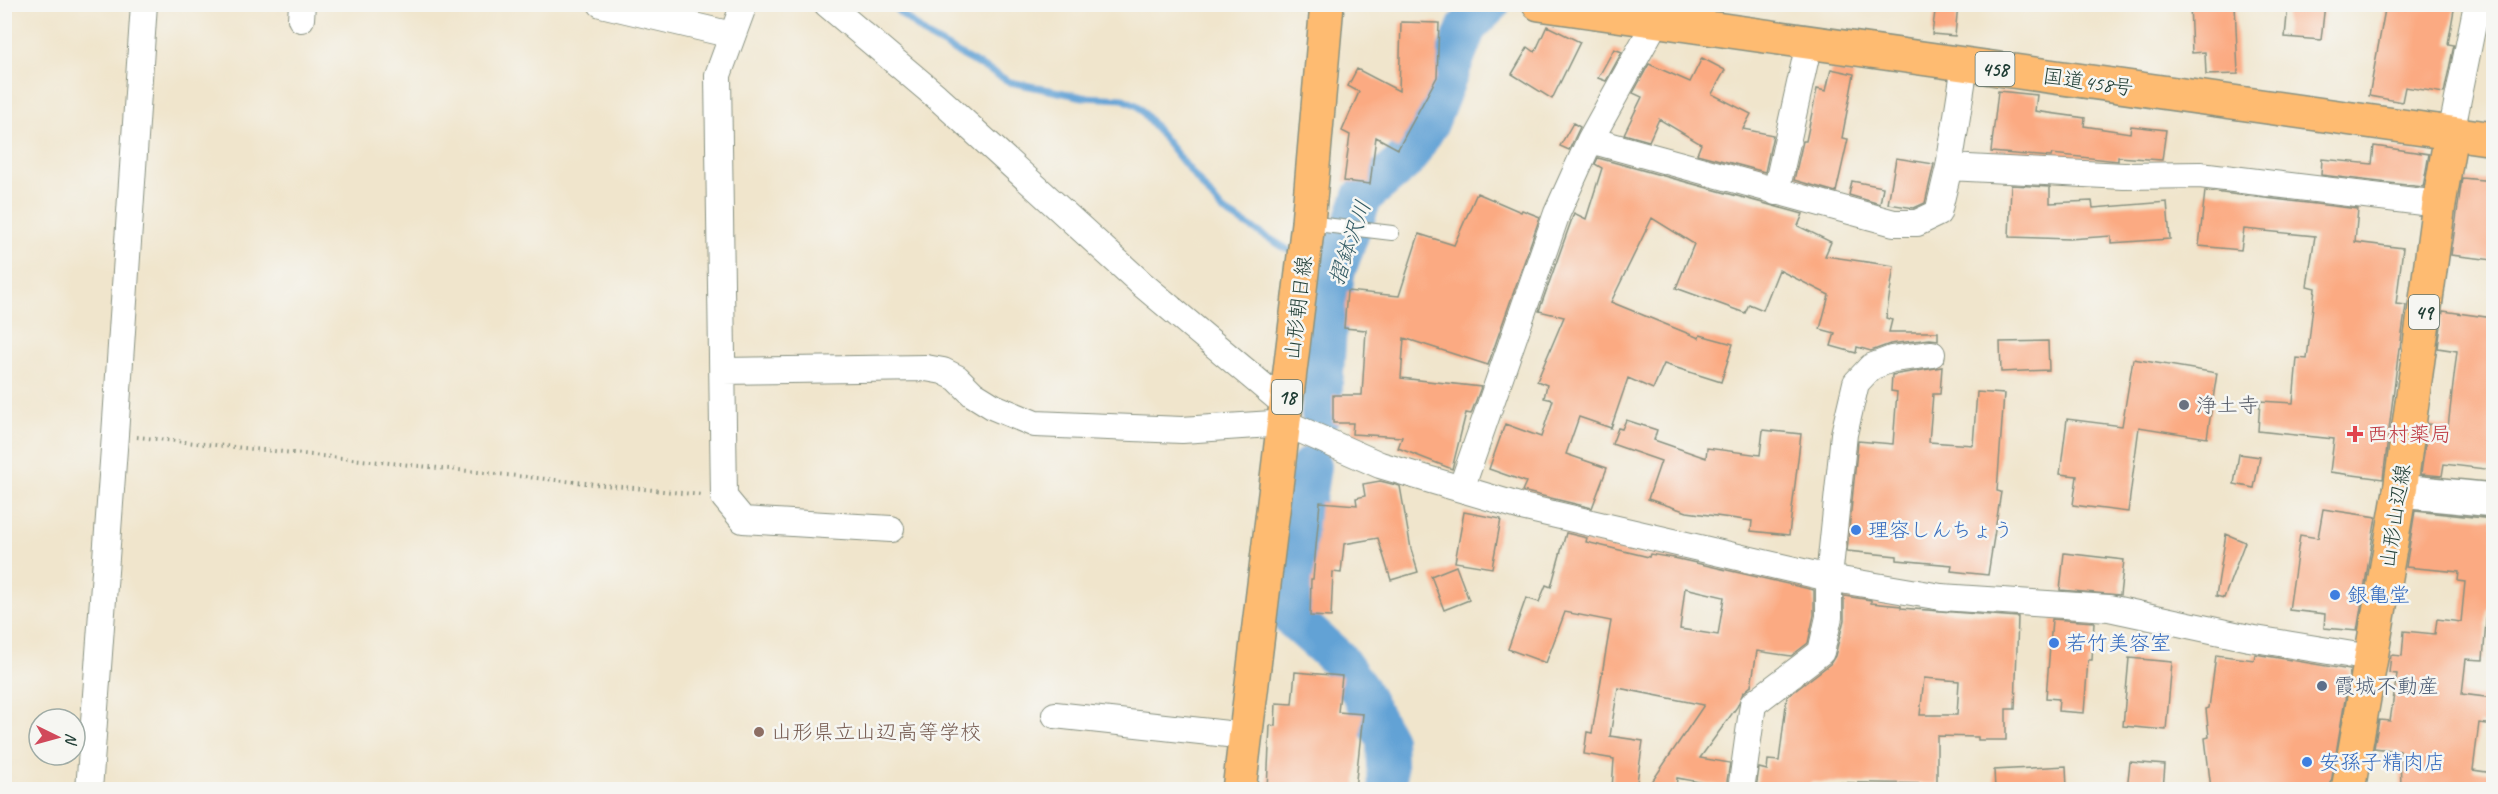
<svg xmlns="http://www.w3.org/2000/svg" width="2498" height="794" font-family="Caveat,'Klee One',sans-serif">
  <style>
    .lines { fill: none; stroke-linecap: round; stroke-linejoin: round }
    .stream { stroke: #62a2d5; stroke-width: 7 }
    .river { stroke: #62a2d5; stroke-width: 40 }
    .building { fill: #fbaa82; fill-rule: evenodd }
    .service-casing { stroke: #889180; stroke-width: 16 }
    .minor-casing { stroke: #889180; stroke-width: 28 }
    .tertiary-casing { stroke: #889180; stroke-width: 36 }
    .primary-casing { stroke: #889180; stroke-width: 36 }
    .trunk-casing { stroke: #889180; stroke-width: 36 }
    .path { stroke: #889180; stroke-width: 4; stroke-dasharray: 1.5 4.5; stroke-linecap: butt }
    .service { stroke: #fff; stroke-width: 14 }
    .minor { stroke: #fff; stroke-width: 26 }
    .tertiary { stroke: #fff; stroke-width: 33 }
    .primary { stroke: #febb71; stroke-width: 33 }
    .trunk { stroke: #febb71; stroke-width: 33 }
    .worship-dot { fill: #6b7280; stroke: #f6f6f2; stroke-width: 2 }
    .health-dot { fill: #e0444e; stroke: #f6f6f2; stroke-width: 2 }
    .shop-dot { fill: #3f7fe0; stroke: #f6f6f2; stroke-width: 2 }
    .service-dot { fill: #5c6f8a; stroke: #f6f6f2; stroke-width: 2 }
    .education-dot { fill: #8d6e63; stroke: #f6f6f2; stroke-width: 2 }
    .labels { text-anchor: middle; dominant-baseline: central; stroke-width: 5; stroke-linejoin: round; paint-order: stroke }
    .shield { fill: #f6f6f2; stroke: #60746d; stroke-width: 1.5 }
    .shield-label { font-size: 20px; font-weight: bold; fill: #1f3d34 }
    .street-label { font-size: 21px; fill: #1f3d34; stroke: #f6f6f2 }
    .worship-label { font-size: 21px; fill: #5b616d; stroke: #f6f6f2; text-anchor: start }
    .health-label { font-size: 21px; fill: #be3a42; stroke: #f6f6f2; text-anchor: start }
    .shop-label { font-size: 21px; fill: #366cbe; stroke: #f6f6f2; text-anchor: start }
    .service-label { font-size: 21px; fill: #4e5e75; stroke: #f6f6f2; text-anchor: start }
    .education-label { font-size: 21px; fill: #785e54; stroke: #f6f6f2; text-anchor: start }
    .water-label { font-size: 22px; font-style: italic; fill: #335b64; stroke: #f6f6f2 }
  </style>
  <rect width="100%" height="100%" fill="#f6f6f2"/>
  <filter id="ink" filterUnits="userSpaceOnUse"><feTurbulence type="fractalNoise" baseFrequency=".0167" numOctaves="2"/><feDisplacementMap in="SourceGraphic" scale="12" xChannelSelector="R" yChannelSelector="G"/><feConvolveMatrix kernelMatrix="1 2 1 2 8 2 1 2 1" color-interpolation-filters="sRGB"/></filter>
  <filter id="wash" filterUnits="userSpaceOnUse"><feTurbulence type="fractalNoise" baseFrequency=".008" numOctaves="4" result="noise"/><feDisplacementMap in="SourceGraphic" scale="24" xChannelSelector="R" yChannelSelector="G"/><feGaussianBlur stdDeviation="1.35" result="paint"/><feColorMatrix in="noise" values="0 0 0 0 0 0 0 0 0 0 0 0 0 0 0 0 0 1.4 0 .05"/><feComposite in="paint" operator="in"/></filter>
  <g filter="url(#wash)">
    <rect width="100%" height="100%" fill="#f0e5cc"/>
    <g class="lines">
      <!-- stream -->
      <path class="stream" d="M897 4 898 11 929 37 1010 82 1083 97 1123 99 1138 106 1222 210 1290 251"/>
      <!-- river -->
      <path class="river" d="M1321 414 1327 329 1335 273 1363 196 1406 160 1429 123 1467 27 1490 4
        M1311 466 1302 524 1292 618 1337 658 1360 691 1386 740 1388 790"/>
    </g>
    <g id="blocks">
      <!-- building -->
      <path class="building" d="M1936 4H1958L1955 36 1932 34Z
        M2190 4H2235L2238 74 2206 75 2205 52 2192 53Z
        M2288 4H2325L2321 40 2285 37Z
        M2386 4H2455L2448 44 2454 45 2444 93 2405 87 2402 102 2369 96Z
        M1401 22 1439 23 1437 77 1398 149 1376 137 1370 184 1344 181 1350 135 1342 131 1359 92 1348 86 1357 69 1399 91Z
        M1547 26 1580 42 1552 99 1512 74 1528 47 1535 52Z
        M1614 49 1622 52 1606 81 1598 78Z
        M1702 58 1725 70 1712 94 1751 114 1743 129 1773 135 1765 172 1697 154 1701 144 1659 119 1649 141 1624 134 1642 97 1633 93 1649 64 1690 82Z
        M1831 69 1854 74 1842 138 1848 139 1836 192 1794 180 1803 141H1806L1817 89 1826 91Z
        M1998 91 2037 95 2035 111 2085 118 2084 126 2130 133 2131 126 2166 130 2162 160 2118 157V161L2052 154 2051 157 1991 152Z
        M1573 123 1580 127 1569 150 1560 146Z
        M2374 146 2429 154 2423 187 2321 175 2322 159 2372 164Z
        M1598 158 1803 214 1798 226 1831 242 1825 256 1894 266 1886 318 1892 320 1889 332H1938V340L1930 339 1890 344 1871 351 1857 347 1856 353 1831 346 1835 333 1820 329 1829 295 1779 270 1763 310 1749 304 1745 313 1676 288 1694 244 1652 218 1611 302 1699 338 1700 335 1733 344 1721 382 1664 364 1653 389 1628 378 1611 428 1579 417 1566 454 1607 468 1592 508 1522 491 1526 482 1489 469 1505 424 1541 437 1553 400 1544 398 1547 385 1537 381 1564 317 1539 311 1574 213 1586 219 1602 168 1595 164Z
        M1896 158 1934 164 1925 203 1914 208 1888 204Z
        M2462 178 2493 181V260L2451 255Z
        M1852 181 1883 187 1880 204 1849 195Z
        M2011 185 2050 187V203L2092 201 2093 208 2167 202 2170 239 2111 243V236L2069 239 2009 237Z
        M2205 191 2358 209 2355 242 2403 248 2396 304 2406 305 2400 348H2399L2383 479 2330 472 2334 439 2258 431 2260 401 2293 403 2297 358 2307 359 2315 288 2307 286 2315 236 2244 229 2241 250 2199 246Z
        M1477 193 1521 212 1522 210 1540 217 1488 365 1404 338 1401 378 1481 387 1471 414 1466 413 1452 469 1398 448 1402 437 1352 434 1353 423H1333V395H1362L1366 330 1344 328 1347 291 1399 296 1419 234 1454 245Z
        M2443 311 2493 318V470L2444 464 2442 476 2421 474 2428 424 2448 427 2457 351 2438 348Z
        M2048 341 2049 370 2001 372 2000 342Z
        M2133 359 2217 373 2207 438 2139 427 2128 512 2073 505 2077 476 2060 474 2067 419 2122 426Z
        M1942 367 1940 394H1933L1929 442 1973 445 1977 392 2004 394 1997 491 2001 492 1988 575 1951 571 1952 565 1897 560V556L1847 551 1858 441 1893 444 1897 392 1891 391 1892 375Z
        M1626 420 1657 430 1654 440 1706 458 1707 448 1760 455 1763 430 1801 434 1789 535 1751 531 1752 521 1687 512 1648 499 1661 461 1612 444 1618 428 1622 429Z
        M2239 454 2260 457 2254 488 2234 484Z
        M1380 481 1400 486 1411 549 1418 572 1391 580 1378 538 1344 544 1341 573 1333 572 1331 617 1310 616 1311 579H1313L1320 502 1357 505 1356 498 1365 496 1363 484Z
        M2323 509 2376 517 2357 631 2324 628 2325 614 2289 610 2300 535 2318 538Z
        M2415 511 2493 519 2491 590 2489 609H2487L2483 660 2466 659 2462 694 2493 698V725L2479 723 2473 770 2493 773 2490 789H2401L2400 751 2374 748 2379 720 2390 721 2397 674 2389 673 2391 655 2402 656 2404 631 2435 634 2437 619 2461 622 2465 582 2458 581 2459 572 2406 567Z
        M1464 512 1501 519 1492 568 1455 562Z
        M1566 533 1587 538 1586 542 1649 557 1650 554 1674 558 1814 590V615L1808 643 1791 656 1757 651 1751 686 1743 693 1737 707 1700 758 1730 763 1726 787 1677 778 1676 789H1647L1704 705 1618 688 1610 736 1643 741 1636 789H1612L1614 759 1584 754 1587 732 1592 733 1611 621 1565 612 1546 663 1508 649 1526 598 1539 602 1546 585 1551 587ZM1685 588 1724 597 1718 635 1680 629Z
        M2226 534 2245 542 2224 598 2216 596Z
        M2064 553 2124 560 2120 595 2060 590Z
        M1456 566 1469 600 1444 610 1431 576Z
        M1844 596 1871 600V603L1901 606V608L2018 617 2015 709H2006V740H1978V737L1937 736V784L1810 782 1809 789H1756L1759 768 1767 770 1768 760 1779 761 1787 697 1830 664 1835 656 1844 620ZM1924 678 1959 681 1957 715H1920Z
        M2052 619 2094 622 2092 660H2088L2084 713 2058 711 2059 699 2046 698Z
        M2255 654 2350 670 2330 789H2211L2205 738 2209 737 2206 709 2209 708 2216 655 2254 660Z
        M2129 658 2172 662 2166 730 2123 726Z
        M1295 672 1342 676 1338 712 1363 714 1355 789H1267L1270 725 1275 726 1276 703 1292 704Z
        M2130 762 2165 765 2163 789H2127Z
        M2066 766 2067 789H1995L1994 770Z"/>
    </g>
  </g>
  <g filter="url(#ink)">
    <use href="#blocks" fill-opacity="0" stroke="#889180" stroke-width="1.5"/>
    <g class="lines">
      <!-- service casing -->
      <g class="service-casing">
        <path id="service" d="M1308 223 1392 233"/>
      </g>
      <!-- minor casing -->
      <g class="minor-casing">
        <path id="minor" d="M601 4 732 35
          M744 4 718 75 724 497 743 520 891 529
          M827 4 936 96 1143 285 1286 405
          M301 19 302 4
          M2451 134 2477 4
          M1590 140 1894 223H1917L1938 213 1949 167 1965 65
          M1949 167 2124 176 2200 175 2439 204
          M1776 192 1809 43
          M723 371 926 368 943 371 957 378 973 394 994 407 1035 424 1182 430 1285 423 1380 465 1522 507 1829 578 1941 597 2109 608 2249 638 2371 658
          M1461 489 1557 213 1590 140 1656 21
          M1055 715 1246 736
          M89 790 115 435 144 4
          M1741 790 1753 704 1821 652 1829 617V578L1844 434 1856 383 1871 367 1892 359 1932 354"/>
      </g>
      <!-- tertiary casing -->
      <g class="tertiary-casing">
        <path id="tertiary" d="M2400 491 2494 500"/>
      </g>
      <!-- primary casing -->
      <g class="primary-casing">
        <path id="primary" d="M1239 790 1308 223 1327 4
          M2348 790 2400 491 2439 204 2451 134"/>
      </g>
      <!-- trunk casing -->
      <g class="trunk-casing">
        <path id="trunk" d="M1539 4 2494 139"/>
      </g>
      <!-- path -->
      <path class="path" d="M137 437 702 495"/>
      <!-- service -->
      <use href="#service" class="service"/>
      <!-- minor -->
      <use href="#minor" class="minor"/>
      <!-- tertiary -->
      <use href="#tertiary" class="tertiary"/>
      <!-- primary -->
      <use href="#primary" class="primary"/>
      <!-- trunk -->
      <use href="#trunk" class="trunk"/>
    </g>
  </g>
  <!-- markers -->
  <circle class="worship-dot" cx="2184" cy="405" r="6"/>
  <path class="health-dot" d="M2352 425h6v6h6v6h-6v6h-6v-6h-6v-6h6z"/>
  <g class="shop-dot">
    <circle cx="1856" cy="530" r="6"/>
    <circle cx="2335" cy="595" r="6"/>
    <circle cx="2054" cy="643" r="6"/>
    <circle cx="2307" cy="762" r="6"/>
  </g>
  <circle class="service-dot" cx="2322" cy="686" r="6"/>
  <circle class="education-dot" cx="759" cy="732" r="6"/>
  <g class="labels">
    <!-- shield labels -->
    <g class="shield">
      <rect x="1975.5" y="52" width="39" height="34" rx="4.5"/>
      <rect x="2409" y="295" width="30" height="34" rx="4.5"/>
      <rect x="1272" y="380" width="30" height="34" rx="4.5"/>
    </g>
    <g class="shield-label">
      <text x="1995" y="69">458</text>
      <text x="2424" y="312">49</text>
      <text x="1287" y="397">18</text>
    </g>
    <!-- street labels -->
    <g class="street-label">
      <text transform="translate(2088 82) rotate(8)">国道458号</text>
      <text transform="translate(1298 308) rotate(-83)">山形朝日線</text>
      <text transform="translate(2395 516) rotate(-81)">山形山辺線</text>
    </g>
    <!-- worship labels -->
    <g class="worship-label">
      <text x="2196" y="405">浄土寺</text>
    </g>
    <!-- health labels -->
    <g class="health-label">
      <text x="2367" y="434">西村薬局</text>
    </g>
    <!-- shop labels -->
    <g class="shop-label">
      <text x="1868" y="530">理容しんちょう</text>
      <text x="2347" y="595">銀亀堂</text>
      <text x="2066" y="643">若竹美容室</text>
      <text x="2319" y="762">安孫子精肉店</text>
    </g>
    <!-- service labels -->
    <g class="service-label">
      <text x="2334" y="686">霞城不動産</text>
    </g>
    <!-- education labels -->
    <g class="education-label">
      <text x="771" y="732">山形県立山辺高等学校</text>
    </g>
    <!-- water labels -->
    <g class="water-label">
      <text transform="translate(1350 243) rotate(-71)">摺鉢沢川</text>
    </g>
  </g>
  <!-- margin -->
  <rect width="2498" height="794" fill="none" stroke="#f6f6f2" stroke-width="24"/>
  <!-- north arrow -->
  <g transform="translate(57 737) rotate(95)"><circle r="28" fill="#f6f6f2" stroke="#a0aca6" stroke-width="1.5"/>
  <path d="M0-4.5L10 22L0 15L-10 22Z" fill="#d1495b"/>
  <text y="-9" font-size="16" font-weight="bold" text-anchor="middle" fill="#1f3d34">N</text>
  </g>
</svg>
